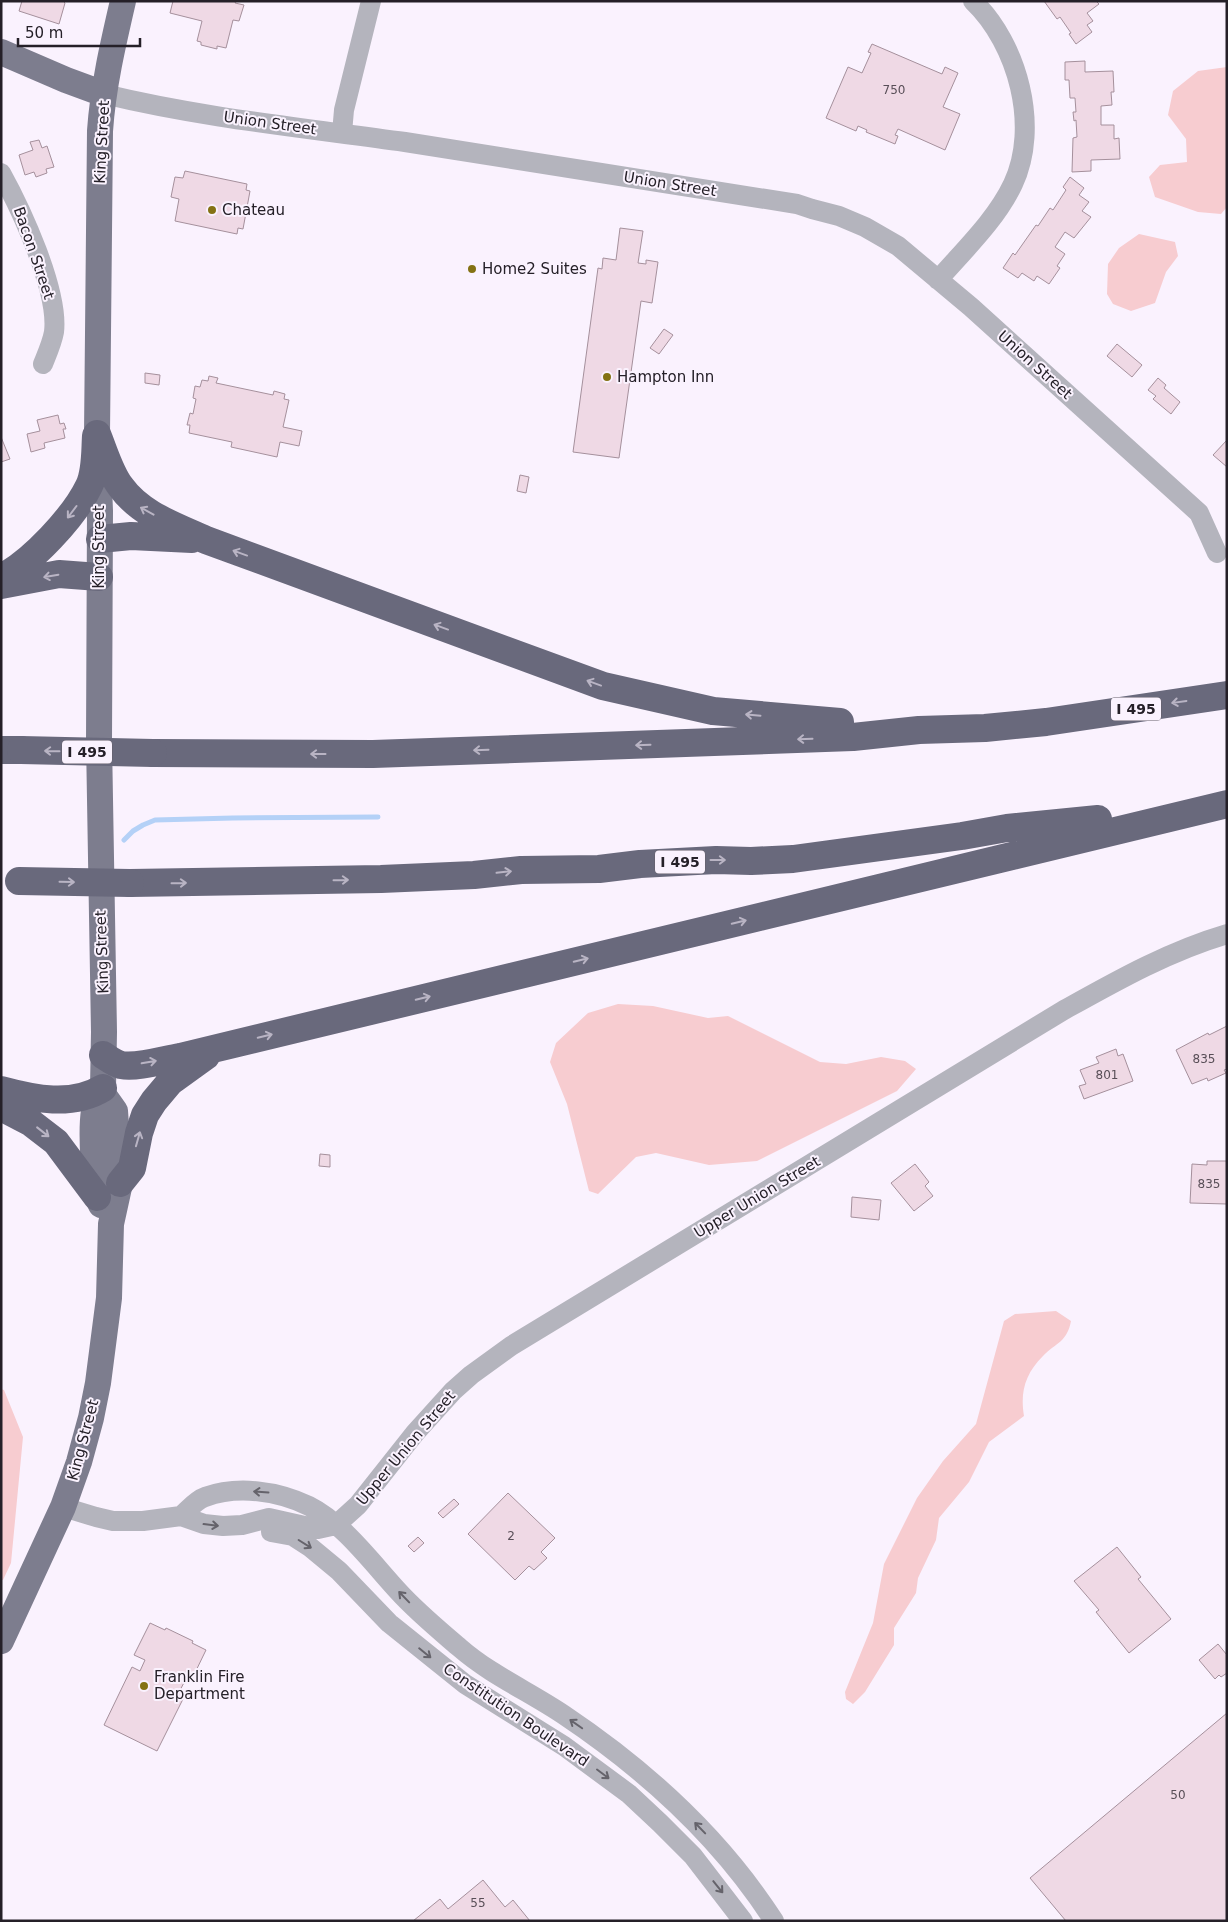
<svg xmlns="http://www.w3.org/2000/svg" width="1228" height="1922" font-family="'DejaVu Sans',sans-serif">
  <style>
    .green { fill: #f7ccd0 }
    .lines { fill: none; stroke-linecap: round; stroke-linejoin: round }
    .stream { stroke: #b4d1f7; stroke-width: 5 }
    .building { fill: #efd9e5; stroke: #a5909c }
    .minor { stroke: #b4b4bd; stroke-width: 20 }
    .major { stroke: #7d7d8e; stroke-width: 26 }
    .highway { stroke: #69697c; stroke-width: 28 }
    .highway-bridge { stroke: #69697c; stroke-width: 28 }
    .oneway { stroke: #b9b4c4 }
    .oneway2 { stroke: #65636b }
    .poi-dot { fill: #847213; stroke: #faf2fe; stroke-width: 2 }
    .labels { text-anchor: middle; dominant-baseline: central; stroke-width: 4; stroke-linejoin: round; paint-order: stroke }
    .number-label { font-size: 12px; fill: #584e57 }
    .shield { fill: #faf2fe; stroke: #655f68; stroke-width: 1 }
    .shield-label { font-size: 14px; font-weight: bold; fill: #252028 }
    .street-label { font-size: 15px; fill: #252028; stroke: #faf2fe }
    .poi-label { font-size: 15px; fill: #252028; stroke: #faf2fe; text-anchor: start }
  </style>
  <rect width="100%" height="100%" fill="#faf2fe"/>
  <!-- green -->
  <path class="green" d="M1227 67V207L1221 214 1198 212 1155 197 1149 177 1160 165 1187 162 1186 139 1168 115 1173 91 1198 71Z
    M1139 234 1175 242 1178 256 1166 272 1155 303 1131 311 1113 304 1107 294 1108 264 1119 248Z
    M618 1004 653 1006 708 1018 728 1016 820 1062 846 1064 881 1057 905 1061 916 1069 897 1091 757 1161 709 1165 656 1153 636 1157 598 1194 589 1191 567 1104 550 1062 556 1043 588 1013Z
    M1056 1311 1071 1321C1067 1342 1057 1342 1043 1356 1025 1374 1020 1392 1024 1416L989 1442 969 1482 939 1518 936 1540 918 1578 916 1593 894 1628V1645L865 1692 853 1704 846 1699 845 1692 873 1623 884 1564 917 1498 943 1461 976 1424 1004 1321 1015 1314Z
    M1 1389 4 1390 23 1437 11 1563 3 1580H1Z"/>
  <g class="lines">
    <!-- stream -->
    <path class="stream" d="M124 840 133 831 143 825 155 820 233 818 378 817"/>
  </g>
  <!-- building -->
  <path class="building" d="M22 1H63L65 3 59 24 19 11Z
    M173 1H236L235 3 244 5 239 21 233 20 226 48 217 46V49L201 45V42L197 41 202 21 170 13Z
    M1044 1H1096L1099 4 1087 13 1093 21 1087 25 1092 32 1076 44 1069 34 1071 33 1060 17 1057 19Z
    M872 44 942 74 945 67 958 73 943 107 960 114 945 150 898 129 895 135 898 136 895 144 866 132 867 130 858 126 856 131 826 118 848 67 862 73 871 53 868 52Z
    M1085 61V72L1113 71 1114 92H1111L1112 105 1101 106V125H1114V139L1119 138 1120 159 1091 160V171L1072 172 1073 138 1077 137 1076 120 1074 121 1073 112H1076L1075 98H1070L1069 80H1065V62Z
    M39 140 42 148 47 146 54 167 46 169 47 173 36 177 34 172 25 175 19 155 33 150 30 142Z
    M185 171 247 184 246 190 250 191 243 229 238 228 237 234 175 221 179 199 171 197 175 177 183 178Z
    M1070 177 1084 188 1079 195 1089 202 1082 211 1091 217 1074 238 1065 232 1055 247 1065 254 1057 266 1060 268 1049 284 1037 276 1034 281 1022 273 1018 278 1003 268 1013 253 1015 255 1036 225 1038 226 1050 208 1053 210 1066 190 1063 187Z
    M620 228 643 231 638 263 646 264V260L658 262 652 303 641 301 619 458 573 452 598 268 602 269 603 258 616 260Z
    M664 329 673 335 659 354 650 348Z
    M1117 344 1142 365 1132 377 1107 356Z
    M145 373 160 375 159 385 145 383Z
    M209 376 218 378 216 383 273 395 274 391 285 394 284 399 289 400 283 427 302 431 299 446 280 442 277 457 231 447 232 442 189 433 190 425H187L190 413 193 414 196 399 193 398 195 386 200 387 202 380 208 381Z
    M1158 378 1166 385 1164 388 1180 402 1171 414 1153 399 1156 396 1148 390Z
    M58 415 60 424 64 423 66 429H63L65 438 44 443 45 448 31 452 27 434 40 431 37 420Z
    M1 437 10 459 1 462Z
    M1227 440V467L1213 455Z
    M520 475 529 477 526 493 517 491Z
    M1227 1026V1069L1224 1070 1226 1073 1208 1081 1207 1078 1192 1084 1176 1050 1208 1033 1209 1035Z
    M1116 1049 1118 1056 1123 1054 1133 1081 1084 1099 1079 1086 1086 1084 1080 1070 1099 1063 1096 1057Z
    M320 1154 330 1155V1167L319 1166Z
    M1207 1161H1227V1204L1190 1203 1192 1164 1207 1165Z
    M915 1164 929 1182 925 1186 933 1196 914 1211 891 1183Z
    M852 1197 881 1200 879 1220 851 1217Z
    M508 1493 555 1538 541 1552 547 1558 534 1570 529 1566 515 1580 468 1534Z
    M454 1499 459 1504 443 1518 438 1513Z
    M418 1537 424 1543 414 1552 408 1546Z
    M1117 1547 1141 1577 1138 1579 1171 1619 1129 1653 1096 1612 1099 1610 1074 1581Z
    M150 1623 165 1630 166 1628 193 1641 192 1643 206 1650 191 1681 186 1679 179 1692 185 1695 157 1751 104 1725 132 1667 140 1671 145 1660 134 1655Z
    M1218 1644 1227 1655V1673L1221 1677 1219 1675 1215 1679 1199 1660Z
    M1227 1713V1921H1066L1030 1878Z
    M483 1880 505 1907 513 1900 530 1921H413L440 1899 448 1909Z"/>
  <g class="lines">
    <!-- minor -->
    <path class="minor" d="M104 94C203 118 305 128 405 142 536 162 666 184 797 204L812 209 839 216 865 227 898 246 971 307 1199 513 1217 553
      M342 133 344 110 371 1
      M1 173C21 209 59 291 54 332 52 343 47 354 43 364
      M938 280C964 250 996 220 1013 184 1040 127 1018 44 973 1
      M63 1507 96 1517 113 1521H143L181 1516 204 1524 223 1526 242 1525 269 1518 318 1529 336 1525 358 1505 415 1433 453 1391 471 1375 511 1346 1064 1010C1116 981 1169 951 1227 934
      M181 1516C188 1510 196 1500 205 1497 238 1485 278 1491 309 1506 343 1523 373 1564 398 1591 417 1612 439 1630 460 1648 491 1675 530 1692 564 1715 646 1770 720 1837 774 1921
      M271 1532 293 1536 310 1547 339 1571 389 1623 465 1684 564 1746 629 1794 660 1823 693 1856 743 1921"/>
    <!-- major -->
    <path class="major" d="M1 52 66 80 104 94
      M101 1205C93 1190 91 1129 94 1111 94 1106 100 1099 103 1094
      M1 1641 63 1507 79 1462 91 1418 98 1383 109 1298 111 1224 120 1183 115 1111 103 1094V1088L104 1032 99 741 100 511 97 434 100 131C103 87 113 44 123 1"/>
    <!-- highway -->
    <path class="highway" d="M97 434C104 451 110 473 121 487 141 515 176 526 206 540L603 686 713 711 840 722
      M100 539 131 536 192 539
      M1 578C32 562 74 517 89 486 96 472 95 451 96 436
      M1 585 59 574 99 577
      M1 750H21
      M153 753 373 754 853 737 919 730 985 728 1046 722 1227 695
      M130 883 381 879 474 875 521 870 599 869 640 864 716 860 751 861 793 859 962 836 1007 828 1098 819
      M103 1055C109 1059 114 1063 121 1065 137 1068 163 1060 180 1057L1227 804
      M1 1090C34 1099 72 1107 103 1088
      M1 1107 30 1122 56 1142 97 1197
      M120 1183 132 1168 139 1133 145 1115 154 1101 170 1082 206 1056"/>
    <!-- highway-bridge -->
    <path class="highway-bridge" d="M21 750 153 753
      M19 881 130 883"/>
  </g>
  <!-- one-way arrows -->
  <defs><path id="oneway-shaft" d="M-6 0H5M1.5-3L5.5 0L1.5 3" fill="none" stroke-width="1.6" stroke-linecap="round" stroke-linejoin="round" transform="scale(1.25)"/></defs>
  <g class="oneway">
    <use href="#oneway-shaft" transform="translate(147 511) rotate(-151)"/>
    <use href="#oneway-shaft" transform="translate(72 512) rotate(127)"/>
    <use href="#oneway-shaft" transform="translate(240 553) rotate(-160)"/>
    <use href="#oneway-shaft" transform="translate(51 576) rotate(170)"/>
    <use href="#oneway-shaft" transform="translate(441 627) rotate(-160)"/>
    <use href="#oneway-shaft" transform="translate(594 683) rotate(-160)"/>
    <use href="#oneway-shaft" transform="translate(1179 702) rotate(172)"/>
    <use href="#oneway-shaft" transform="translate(753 715) rotate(-175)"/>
    <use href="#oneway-shaft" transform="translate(805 739) rotate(178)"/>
    <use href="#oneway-shaft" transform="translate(643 745) rotate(178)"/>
    <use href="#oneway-shaft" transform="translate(481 750) rotate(178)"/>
    <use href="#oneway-shaft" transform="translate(52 751) rotate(-179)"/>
    <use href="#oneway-shaft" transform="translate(318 754) rotate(-180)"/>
    <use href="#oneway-shaft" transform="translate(718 860)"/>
    <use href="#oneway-shaft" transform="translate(504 872) rotate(-6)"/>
    <use href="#oneway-shaft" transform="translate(341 880) rotate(-1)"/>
    <use href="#oneway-shaft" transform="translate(67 882) rotate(1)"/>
    <use href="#oneway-shaft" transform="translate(179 883) rotate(-1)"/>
    <use href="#oneway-shaft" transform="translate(739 922) rotate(-14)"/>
    <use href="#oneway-shaft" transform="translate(581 960) rotate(-14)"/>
    <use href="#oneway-shaft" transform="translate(423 998) rotate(-14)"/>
    <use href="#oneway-shaft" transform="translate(265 1036) rotate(-14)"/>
    <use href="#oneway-shaft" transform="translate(149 1062) rotate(-10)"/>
    <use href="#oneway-shaft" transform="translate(43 1132) rotate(38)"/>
    <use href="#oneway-shaft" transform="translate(138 1139) rotate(-74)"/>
  </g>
  <g class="oneway2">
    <use href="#oneway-shaft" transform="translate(261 1492) rotate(-176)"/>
    <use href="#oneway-shaft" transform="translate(211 1525) rotate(7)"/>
    <use href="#oneway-shaft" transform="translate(305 1544) rotate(32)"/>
    <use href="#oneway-shaft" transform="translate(404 1597) rotate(-134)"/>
    <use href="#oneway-shaft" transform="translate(425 1653) rotate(39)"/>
    <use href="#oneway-shaft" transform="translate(576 1724) rotate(-145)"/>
    <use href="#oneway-shaft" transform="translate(603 1774) rotate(37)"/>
    <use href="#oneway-shaft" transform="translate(700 1828) rotate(-134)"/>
    <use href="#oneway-shaft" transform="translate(718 1887) rotate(51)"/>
  </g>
  <!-- markers -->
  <g class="poi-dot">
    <circle cx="212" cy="210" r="5"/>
    <circle cx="472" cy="269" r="5"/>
    <circle cx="607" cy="377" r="5"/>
    <circle cx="144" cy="1686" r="5"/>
  </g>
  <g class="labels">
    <!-- number labels -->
    <g class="number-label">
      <text x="894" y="90">750</text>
      <text x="1204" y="1059">835</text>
      <text x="1107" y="1075">801</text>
      <text x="1209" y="1184">835</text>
      <text x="511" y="1536">2</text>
      <text x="1178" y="1795">50</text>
      <text x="478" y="1903">55</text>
    </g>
    <!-- shield labels -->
    <g class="shield">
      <rect x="1111" y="697.5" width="50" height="23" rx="4"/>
      <rect x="62" y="740.5" width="50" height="23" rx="4"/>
      <rect x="655" y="850.5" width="50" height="23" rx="4"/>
    </g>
    <g class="shield-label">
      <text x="1136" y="709">I 495</text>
      <text x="87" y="752">I 495</text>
      <text x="680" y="862">I 495</text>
    </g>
    <!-- street labels -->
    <g class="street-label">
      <text transform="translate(270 123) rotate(8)">Union Street</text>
      <text transform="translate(102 142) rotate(-87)">King Street</text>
      <text transform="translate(670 184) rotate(9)">Union Street</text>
      <text transform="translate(34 253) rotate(71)">Bacon Street</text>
      <text transform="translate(1035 365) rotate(42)">Union Street</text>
      <text transform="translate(99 547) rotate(-90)">King Street</text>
      <text transform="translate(102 952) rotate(-92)">King Street</text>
      <text transform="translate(757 1197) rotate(-31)">Upper Union Street</text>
      <text transform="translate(83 1440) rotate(-75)">King Street</text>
      <text transform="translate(406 1448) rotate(-50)">Upper Union Street</text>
      <text transform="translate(516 1715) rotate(34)">Constitution Boulevard</text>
    </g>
    <!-- poi labels -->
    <g class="poi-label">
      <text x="222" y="210">Chateau</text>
      <text x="482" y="269">Home2 Suites</text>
      <text x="617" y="377">Hampton Inn</text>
      <text x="154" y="1677">Franklin Fire<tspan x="154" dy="17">Department</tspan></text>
    </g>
  </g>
  <!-- border -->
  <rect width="1228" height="1922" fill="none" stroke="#252028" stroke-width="5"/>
  <!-- scale -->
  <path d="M18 38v8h122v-8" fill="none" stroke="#252028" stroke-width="2.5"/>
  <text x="25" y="38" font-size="15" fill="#252028" stroke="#faf2fe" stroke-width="4" paint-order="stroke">50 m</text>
</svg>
